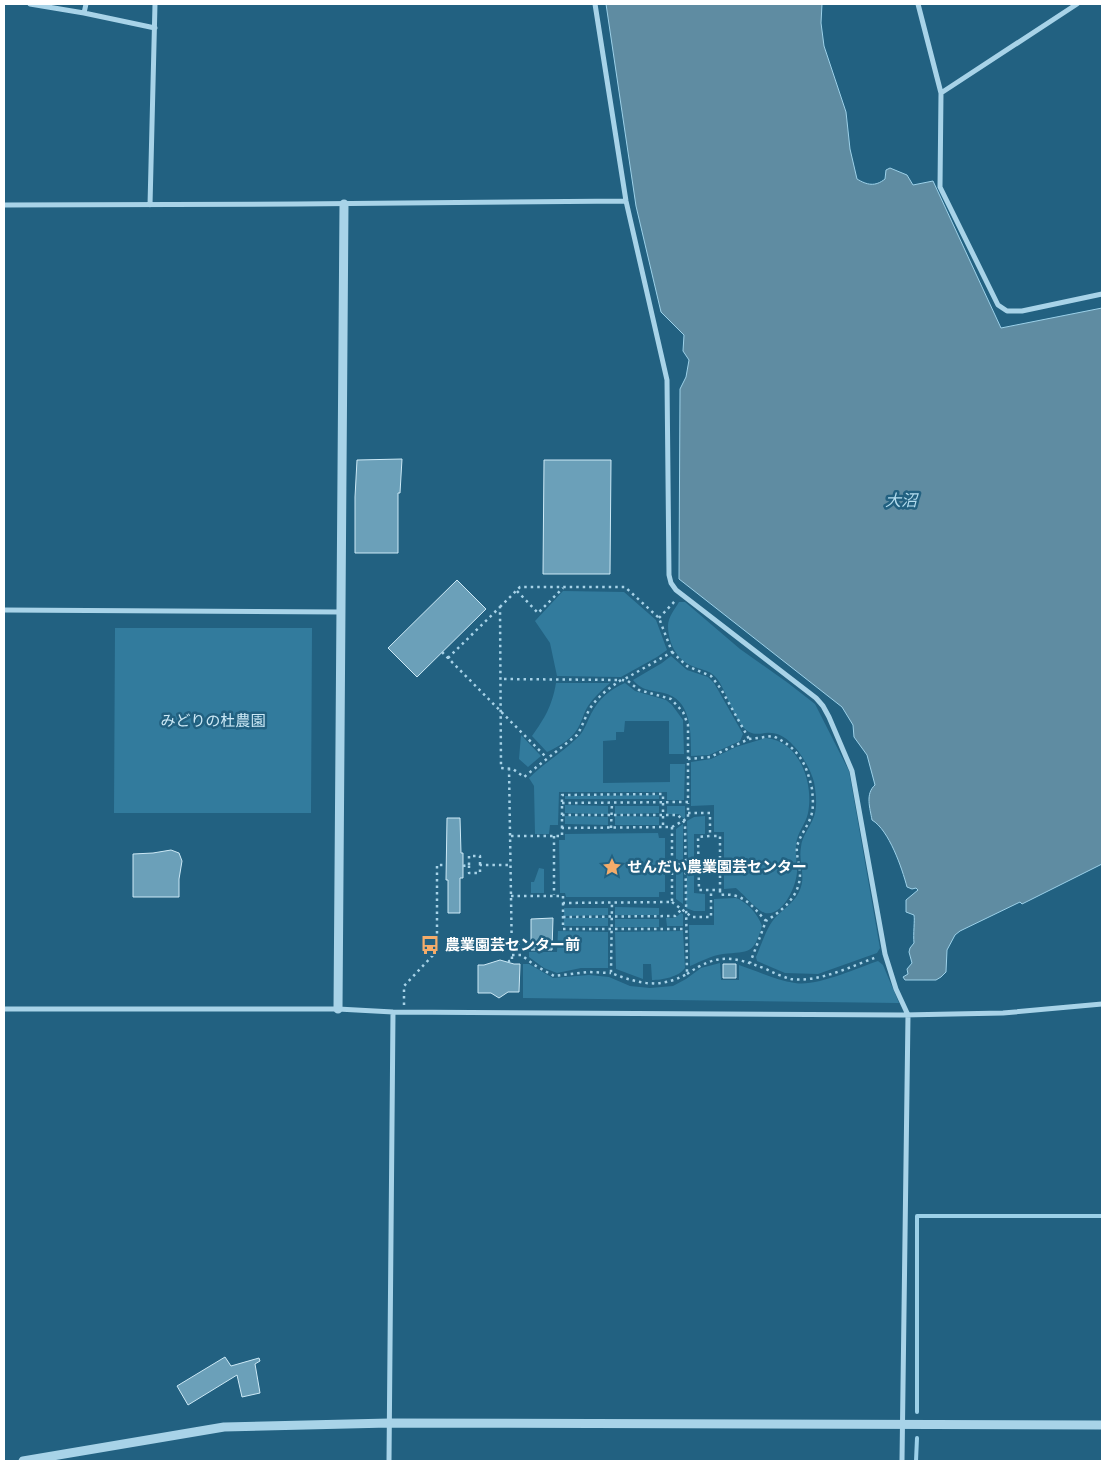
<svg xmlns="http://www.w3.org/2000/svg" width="1106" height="1465" font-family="Figtree,'Noto Sans JP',sans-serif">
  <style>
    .green { fill: #327b9d }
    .water { fill: #5f8ca2; stroke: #9cd1e9 }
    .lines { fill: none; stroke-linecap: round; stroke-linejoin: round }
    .stream { stroke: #9cd1e9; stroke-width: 4 }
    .building { fill: #6ba0b9; stroke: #cce9f6 }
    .path { stroke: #a8d3e8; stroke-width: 2.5; stroke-dasharray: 2.5 4; stroke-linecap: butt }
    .minor { stroke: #a8d3e8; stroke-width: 5 }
    .tertiary { stroke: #a8d3e8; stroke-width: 9 }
    .labels { text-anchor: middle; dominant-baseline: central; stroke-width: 5; stroke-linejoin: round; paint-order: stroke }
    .park-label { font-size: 15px; fill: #cce9f6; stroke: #226181 }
    .poi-label { font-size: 15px; font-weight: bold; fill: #fff; stroke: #226181; text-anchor: start }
    .water-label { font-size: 16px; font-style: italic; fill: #b4ddef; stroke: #226181 }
  </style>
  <rect width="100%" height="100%" fill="#226181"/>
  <!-- green -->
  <path class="green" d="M563 591 624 592 656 620 667 650 657 657 621 677 557 676 550 643 535 621Z
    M679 602H685L740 649 788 683 815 704 849 771 880 948 877 953 818 974 785 973 757 961 756 957C761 946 766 929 774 919 782 910 794 903 799 892 807 876 798 863 801 847 802 836 809 829 813 819 818 809 816 793 814 782 810 766 791 733 771 733 763 732 757 736 749 732 734 723 728 694 718 680 711 669 699 670 688 664 675 657 668 640 668 626 668 617 675 609 679 602Z
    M115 628H312L311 813H114Z
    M671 656 687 670 708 677 714 683 743 734 740 741 709 755 691 756C691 733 692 700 664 693 651 690 642 691 633 680L662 663Z
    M556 683H610C602 690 594 697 588 706 584 712 583 718 580 724 574 738 560 746 547 752L532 736C545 718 552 706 556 683Z
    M625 683 635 691 666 700 672 705 683 720 684 754H669V721H625L624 732H616V740L603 741V783L670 782V764H685L684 800H667V792H559L558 825H550L549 834H535L534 786 529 778C545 762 565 751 580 735 585 729 587 722 591 714 598 700 610 689 625 683Z
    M521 735 541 756 528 767 519 759Z
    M766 738C800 741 814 784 808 813 806 824 797 832 796 845 795 854 797 862 797 871 797 885 783 917 765 913 758 911 743 894 736 888L724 889V832H714V805L691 806V762L711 759 736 747Z
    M659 795V799H565V796Z
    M565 805 608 806V814L565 813Z
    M615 806H659V813L615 814Z
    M667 806H685V817L684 819 679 814H667Z
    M565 816 608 817V825L565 824Z
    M615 816 659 817V825H615Z
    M705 816V834H694V860H688L687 821 694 817Z
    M683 824V860H676V829Z
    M658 833 659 838H665V892H659V897H566L565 893H560L559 840H565V834Z
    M676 867H683V904L676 899Z
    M539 868 544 869V893H531V882H534Z
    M687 868H694V893L705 894V911H694L686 908Z
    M736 898C747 902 758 914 762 926 753 955 750 951 723 954 712 955 700 962 690 966L689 925H714V899Z
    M615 907 659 908V915H615Z
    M564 908H608V915L564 916Z
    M681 913 683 914V926H667L666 918H675Z
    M564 918H608V926H564Z
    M615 919H659V927H615Z
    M558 931 608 932V968H581L557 973 544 968 529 957V952H557Z
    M683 931 685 968C679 977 662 980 652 980L651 964H643V979L616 969 615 932Z
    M878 961 883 965 899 1003 523 998V964H529L553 978 589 975 609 977 630 986 650 988 673 986 686 979 701 968 720 963 721 980H739V965C757 971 776 980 795 983 816 987 857 968 878 961Z"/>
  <!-- water -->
  <path class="water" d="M606 4H822L821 23 824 46 846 112 850 149 857 179C867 185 875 187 885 179L886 170 890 168 907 175 913 185 933 181 1001 328 1102 308V864L1022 904 1020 902 960 931 955 935 947 950 946 972 941 977 936 980H905L903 977 908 974 907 969 912 963 909 952 910 948 914 943C913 934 915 920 914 915L906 912V900L918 890 916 888 912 889 907 887C902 868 889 830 872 820 870 808 865 794 875 785L867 755 854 737 853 725 842 707 679 579 680 389 686 377 689 360 683 351 684 335 661 312 636 206Z"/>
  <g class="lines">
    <!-- stream -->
    <path class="stream" d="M917 1412V1216H1102
      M916 1461 917 1438"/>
  </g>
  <!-- building -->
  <path class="building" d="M402 459 400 493H398V553H355V497L357 460Z
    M544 460H611L610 574H543Z
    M457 580 486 609 417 677 388 648Z
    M447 818H460L461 853H463V878H460V913H448V880H446Z
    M171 850 179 853 182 861 179 879V897H133V854L153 853Z
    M553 918 552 950H531V919Z
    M500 960 514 964H520L519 992H508L499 998 491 993H478V965H484Z
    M723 964H736V978H723Z
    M225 1357 231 1366 259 1358 260 1361 255 1364 260 1393 242 1397 237 1375 188 1405 177 1386Z"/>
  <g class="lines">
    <!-- path -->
    <path class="path" d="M517 591 538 613 563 588
      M500 607 520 587H625L659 618 672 652 623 680
      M659 618 675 601
      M442 652 547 758
      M672 652 687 666 711 676 721 689 749 739
      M448 658 500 607 501 768 513 769 524 777 577 735C582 727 585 718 589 710 597 697 609 688 621 680L500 679
      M688 759 710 757 749 739 773 736C798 748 806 762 812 789 813 799 814 810 810 819 806 829 799 837 797 847 796 856 800 865 800 874 800 896 783 910 766 921
      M509 768 512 961H509V963
      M562 803 688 802V725L683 712 671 699 639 690 628 681 622 680
      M688 813H710V836L698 837 699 890H720V836H710
      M562 815H678L685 823 687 974C659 989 640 984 611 973L612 902
      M672 827 688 818V803
      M562 828V795L663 794V827
      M611 828 612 803
      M511 836H562V828L672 827V902L563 903V896H511
      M554 836V895
      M672 864H720
      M469 865V856H480V865
      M463 866 469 865V873H480V865H511
      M720 890V895C743 892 752 906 766 921L750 963
      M672 902 692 917H711V890
      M563 903V929H686
      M563 917 675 916 682 909
      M511 944 531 943
      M512 955H521L536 966 554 976 589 972 611 973
      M687 974C718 953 732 956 766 969 774 973 783 977 791 979 818 983 852 966 877 957
      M404 1005V986L437 951V865H446"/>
    <!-- minor -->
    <path class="minor" d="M30 4 84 13 155 28
      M595 4 626 201 667 380 669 575 671 583 676 590 816 698 823 706 829 717 852 771 885 954 896 989 908 1015 902 1461
      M918 4 941 93 940 187 998 305 1007 311H1022L1102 294
      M84 13 86 4
      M941 93 1077 4
      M4 205 297 204 626 201
      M150 205 155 4
      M4 610 340 612
      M4 1009H338L393 1012 903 1015 1003 1013 1102 1004
      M389 1461 393 1012"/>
    <!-- tertiary -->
    <path class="tertiary" d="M338 1009 344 204
      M23 1461 224 1427 389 1423 1102 1425"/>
  </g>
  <!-- icons -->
  <defs>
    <g id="sight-bare" transform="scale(1.5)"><path d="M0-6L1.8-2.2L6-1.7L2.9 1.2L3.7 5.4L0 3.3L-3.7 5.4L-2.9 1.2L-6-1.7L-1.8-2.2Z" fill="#f4ac6a" stroke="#226181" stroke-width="2.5" paint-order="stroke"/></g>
    <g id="bus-bare" transform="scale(1.5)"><path d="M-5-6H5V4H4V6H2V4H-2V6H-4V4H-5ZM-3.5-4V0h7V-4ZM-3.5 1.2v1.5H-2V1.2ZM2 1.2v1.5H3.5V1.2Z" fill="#f4ac6a" stroke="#226181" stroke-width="2.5" paint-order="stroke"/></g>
  </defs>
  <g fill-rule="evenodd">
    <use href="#sight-bare" x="612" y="867"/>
    <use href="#bus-bare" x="430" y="945"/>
  </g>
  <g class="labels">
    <!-- park labels -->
    <g class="park-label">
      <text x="213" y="721">みどりの杜農園</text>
    </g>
    <!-- poi labels -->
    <g class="poi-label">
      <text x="627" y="867">せんだい農業園芸センター</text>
      <text x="445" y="945">農業園芸センター前</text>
    </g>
    <!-- water labels -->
    <g class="water-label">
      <text x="901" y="500">大沼</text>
    </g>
  </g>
  <!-- border -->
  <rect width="1106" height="1465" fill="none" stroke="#ffffff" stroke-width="10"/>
</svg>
